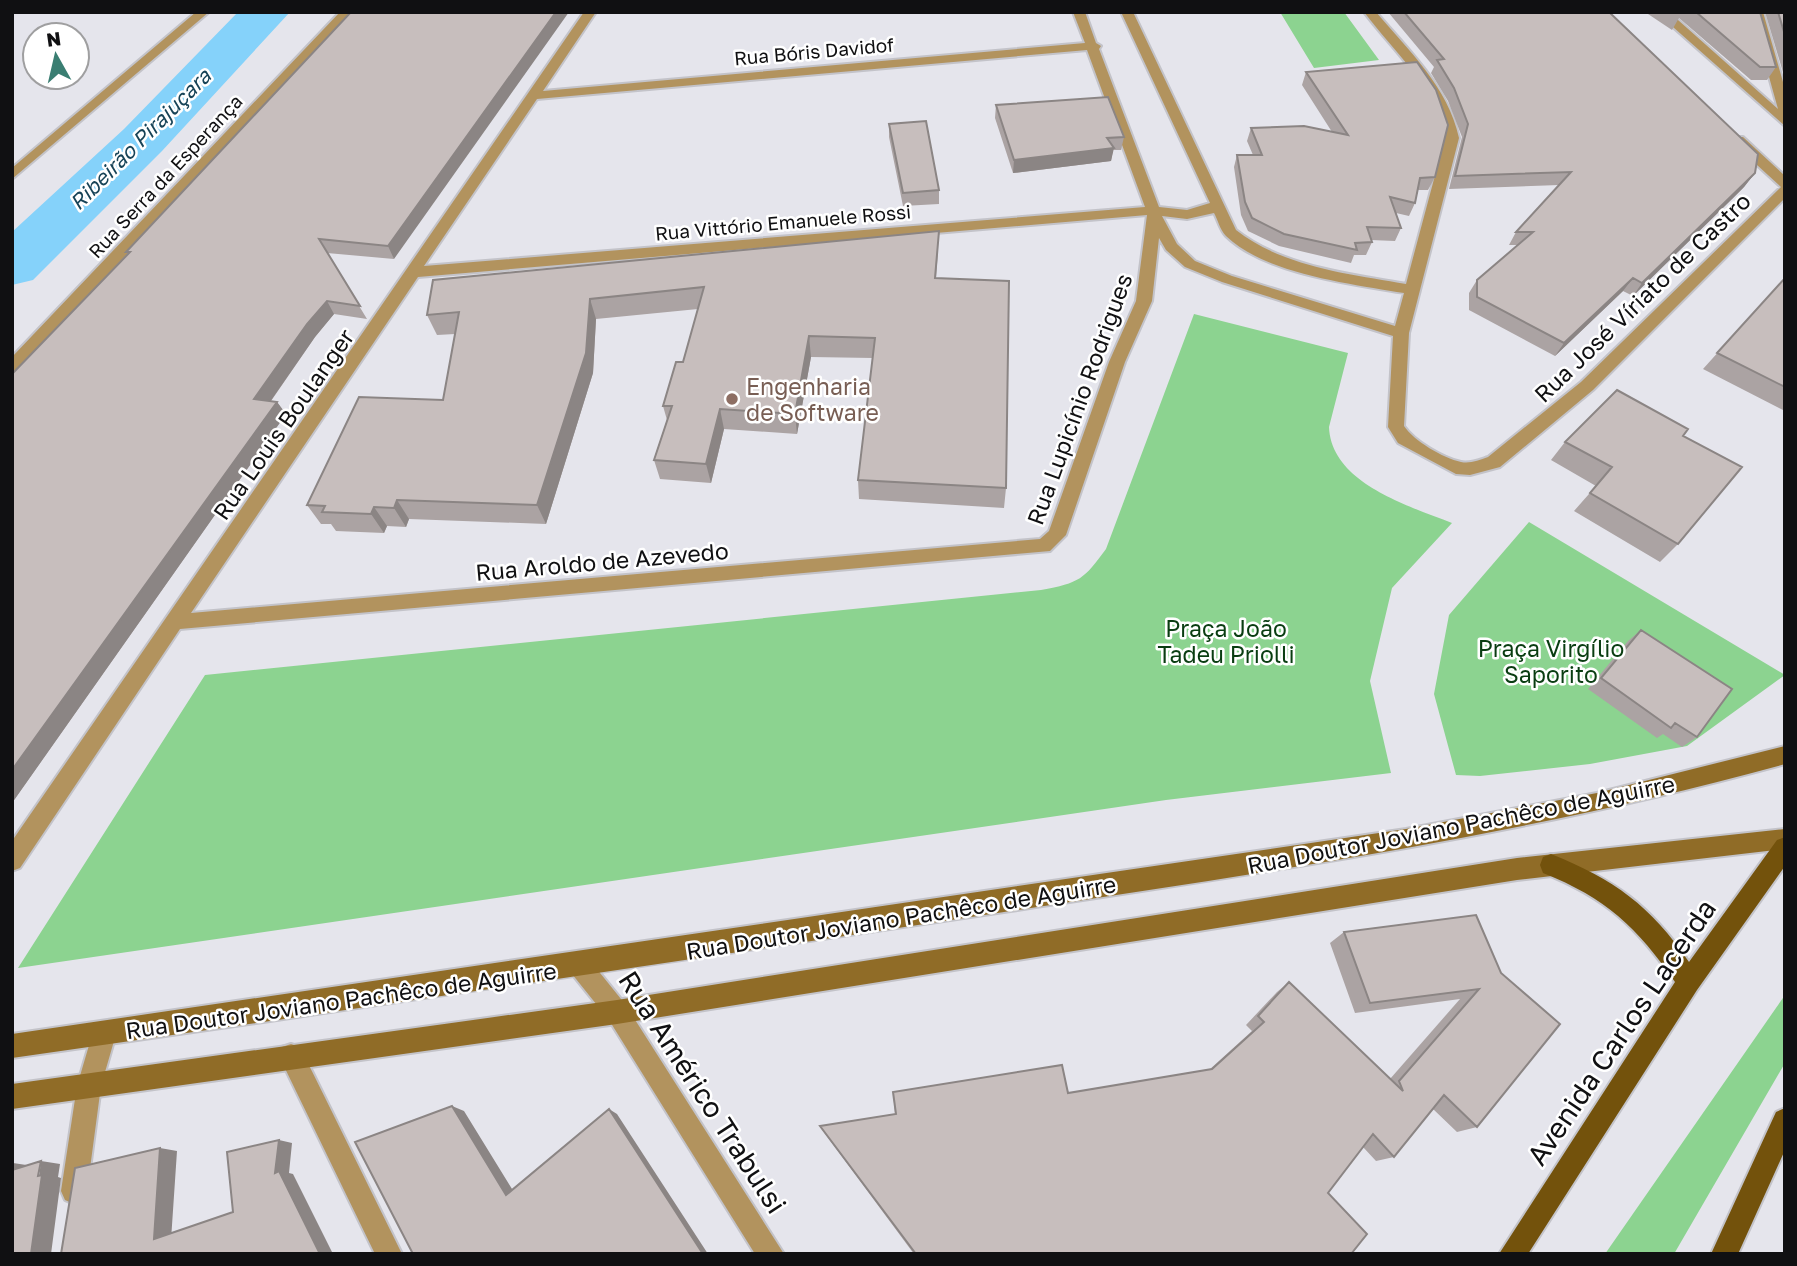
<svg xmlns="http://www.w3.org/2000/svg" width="1797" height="1266" font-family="'Golos Text',sans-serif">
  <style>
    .green { fill: #8cd390 }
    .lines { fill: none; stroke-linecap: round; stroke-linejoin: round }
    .river { fill: #85d2fa; fill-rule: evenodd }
    .minor-casing { stroke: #c3c3c9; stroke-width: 4 }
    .secondary-casing { stroke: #c3c3c9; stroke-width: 4 }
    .primary-casing { stroke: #c3c3c9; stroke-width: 4 }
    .minor { fill: #b2935e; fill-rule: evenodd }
    .secondary { fill: #906c27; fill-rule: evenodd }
    .primary { fill: #73520c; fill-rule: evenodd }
    .wall { fill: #aba3a3 }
    .shaded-wall { fill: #8b8584 }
    .building { fill: #c7bebd; stroke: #8b8584; stroke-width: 2 }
    .education-dot { fill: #8d6e63; stroke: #fff; stroke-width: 2.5 }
    .labels { text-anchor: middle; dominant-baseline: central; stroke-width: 5; stroke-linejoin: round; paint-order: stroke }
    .far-street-label { font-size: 19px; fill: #101012; stroke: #fff }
    .far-water-label { font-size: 21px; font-style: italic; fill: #174357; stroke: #fff }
    .street-label { font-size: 23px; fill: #101012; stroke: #fff }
    .education-label { font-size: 23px; fill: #785e54; stroke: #fff; text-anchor: start }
    .park-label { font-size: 23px; fill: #093d11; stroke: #fff }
    .near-street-label { font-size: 28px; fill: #101012; stroke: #fff }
  </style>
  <rect width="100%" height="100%" fill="#e5e5ec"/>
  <!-- green -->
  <path class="green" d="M1280 12H1344L1379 60 1314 68Z
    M1194 314 1348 353 1329 427C1331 483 1409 506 1452 523L1392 588 1370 681 1391 773 1166 800 18 968 205 675 1041 590C1080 583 1084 579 1106 549Z
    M1529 522 1785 675 1687 746 1590 764 1480 776 1456 775 1434 694 1449 615Z
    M1785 995V1063L1674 1254H1605Z"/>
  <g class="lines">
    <!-- river -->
    <path class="river" d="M238 12H290L162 151 33 280 12 285V232L124 129Z"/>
    <!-- minor casing -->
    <g class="minor-casing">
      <path id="minor" d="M196 12H209L12 179V168Z
        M340 12H353L18 371 12 372V357Z
        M584 12H596L543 91 1085 43 1073 12H1085L1096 43 1101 46 1099 49 1159 207 1187 210 1210 203 1121 12H1133L1236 230C1283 267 1349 274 1406 284L1445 138C1435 86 1395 53 1364 12H1376C1409 51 1448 87 1459 138L1409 333 1404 426C1414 441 1443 458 1461 462 1470 464 1479 460 1488 457L1581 382 1781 187 1733 143V137H1743L1785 176V198L1593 390 1500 467 1470 475 1456 474 1398 443 1388 427 1393 336 1222 282 1185 267 1166 250 1159 238 1152 301 1125 362 1066 535 1050 551 180 629 20 868 12 871V841ZM1087 50 1145 207 424 266 537 99ZM1214 213C1218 220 1220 230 1226 236 1265 274 1352 284 1404 293L1395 326 1232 276 1195 261 1177 244 1162 216 1187 219ZM1147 215 1136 301 1109 362 1049 531 1040 539 191 613 418 277Z
        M1656 12H1669L1778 109 1751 12H1763L1785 89V126Z
        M580 954 588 958 625 1004 784 1254H755L609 1020 572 974 568 966 572 958Z
        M104 1022 113 1025 116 1034 101 1086 87 1191 83 1200 74 1204 65 1200 61 1191 77 1086 95 1025Z
        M291 1044 300 1047 402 1254H375L279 1056 282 1047Z"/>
    </g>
    <!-- secondary casing -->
    <g class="secondary-casing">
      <path id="secondary" d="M1785 746V764C1528 835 1267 872 1004 912 674 962 343 1011 12 1058V1034L1406 829 1597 793Z
        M1785 829V849L1517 880 617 1024 12 1109V1084L617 1000 1517 858Z"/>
    </g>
    <!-- primary casing -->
    <g class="primary-casing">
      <path id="primary" d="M1785 837V866L1697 990 1528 1254H1499L1675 982C1637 927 1606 898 1543 873L1540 865 1543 857 1551 854C1615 880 1650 905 1689 962L1777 840Z
        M1785 1108V1150L1738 1254H1711L1776 1112Z"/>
    </g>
    <!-- minor -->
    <use href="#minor" class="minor"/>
    <!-- secondary -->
    <use href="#secondary" class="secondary"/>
    <!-- primary -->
    <use href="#primary" class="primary"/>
  </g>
  <!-- wall -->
  <path class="wall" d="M351 12 394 259 327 253 367 319 334 314 315 337 271 401 277 402 286 414 12 803V374L128 254 126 252Z
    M1388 12H1609L1755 173 1744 187 1732 199 1633 296 1623 291 1555 356 1469 310V293L1477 280 1517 245H1509L1516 232 1559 185 1449 189 1462 137 1448 101 1431 73 1434 67Z
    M1645 12H1760L1776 67 1767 80H1751L1679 18 1672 30Z
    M1765 12H1785V79Z
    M1306 72 1435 177 1428 190H1418L1415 203 1409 216 1396 213 1401 228 1395 241 1371 240 1372 242 1366 255H1354L1351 263 1279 246 1248 231 1241 215 1234 167 1237 155H1253L1247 141 1251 128 1332 132 1302 85Z
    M996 105 1124 137 1121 150H1113L1111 161 1013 173 995 118Z
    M889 124 939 190V204L903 206 889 137Z
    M938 251 936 278 1006 488 1004 508 859 499 858 480 873 358 811 357 797 434 724 429 711 483 660 479 654 460 667 420 663 406 683 362 698 309 596 319 593 373 546 524 409 519 406 527 387 526 384 533 336 531 331 524H321L307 505 443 400 455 334 437 335 427 315Z
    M1785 278V411L1703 369Z
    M1683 436 1678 544 1660 562 1574 511 1596 486 1551 460 1565 442Z
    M1641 630 1697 737 1682 747 1663 734 1657 738 1588 689 1628 641Z
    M1344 932 1501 973 1477 1127 1457 1132 1433 1109 1394 1157 1376 1161 1363 1147 1328 1193 1351 1254H914L823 1131 820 1126 895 1114 893 1092 1068 1093 1209 1070 1252 1031 1246 1025 1277 992 1289 982 1390 1079 1460 999 1355 1013 1330 943Z"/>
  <!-- shaded-wall -->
  <path class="shaded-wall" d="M556 12H569L394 259 388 246Z
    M1114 148 1111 161 1013 173 1014 160Z
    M1755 173 1744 187 1732 199 1633 296 1642 283Z
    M1633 278 1623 291 1555 356 1564 343Z
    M590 299 596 319 593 373 546 524 537 505Z
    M327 301 334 314 315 337 263 412 254 399 307 324Z
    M809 336 811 357 797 434 795 414Z
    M277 402 286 414 12 803V770Z
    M720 409 724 429 711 483 706 464Z
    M397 500 409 519 406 527 394 508Z
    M374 507 387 526 384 533 371 514Z
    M452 1106 464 1111 517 1197 506 1195Z
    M609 1109 617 1114 708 1254H703Z
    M279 1140 292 1143 289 1173 293 1174 333 1254H320L275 1173Z
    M160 1148 177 1151 171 1240 154 1239Z
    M41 1161 60 1164 58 1177 61 1178 51 1254 30 1253Z
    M13 1163 33 1166 12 1170Z"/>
  <!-- building -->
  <path class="building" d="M351 12H556L388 246 319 239 360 306 327 301 307 324 254 399 277 402 12 770V374L130 252H126Z
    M1404 12H1609L1758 154 1755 173 1642 283 1633 278 1564 343 1477 297V280L1533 232H1516L1571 172 1455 176 1468 124 1454 88 1437 60 1444 59Z
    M1696 12H1760L1776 67H1760Z
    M1778 12H1785V35Z
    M1417 62 1436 90 1448 125 1435 177 1420 178 1415 203 1390 197 1401 228 1367 227 1372 242 1355 243 1357 250 1284 234 1252 218 1245 202 1237 155H1262L1251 128 1304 126 1348 135 1306 72Z
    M1108 97 1124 137 1107 138 1114 148 1014 160 996 105Z
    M926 121 939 190 903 193 889 124Z
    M939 231 935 278 1009 281 1006 488 858 480 875 338 809 336 795 414 720 409 706 464 654 460 672 406H663L676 362H683L704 287 590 299 586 353 537 505 397 500 394 508 374 507 371 514 322 512 325 506 307 505 359 397 443 400 459 312 427 315 433 280Z
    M1785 278V387L1717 353Z
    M1617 390 1688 429 1683 436 1742 467 1678 544 1590 493 1612 467 1565 442Z
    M1641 630 1732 689 1697 737 1675 723 1671 728 1601 678Z
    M1476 915 1501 973 1560 1024 1477 1127 1444 1095 1394 1157 1373 1134 1328 1193 1367 1234 1351 1254H916L820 1126 896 1114 893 1092 1062 1065 1068 1093 1212 1069 1264 1022 1258 1016 1289 982 1403 1091 1399 1081 1479 989 1370 1003 1344 932Z
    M452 1106 506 1195 609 1109 703 1254H413L355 1142Z
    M279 1140 275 1173 279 1171 320 1254H61L75 1168 160 1148 154 1239 233 1212 227 1152Z
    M41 1161 38 1176 42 1175 31 1254H12V1170Z"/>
  <!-- markers -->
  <circle class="education-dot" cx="732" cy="399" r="7"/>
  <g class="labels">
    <!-- far-street labels -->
    <g class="far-street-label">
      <text transform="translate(814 51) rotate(-5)">Rua Bóris Davidof</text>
      <text transform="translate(165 176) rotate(-47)">Rua Serra da Esperança</text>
      <text transform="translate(783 222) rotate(-5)">Rua Vittório Emanuele Rossi</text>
    </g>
    <!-- far-water labels -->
    <g class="far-water-label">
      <text transform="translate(140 139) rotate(-45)">Ribeirão Pirajuçara</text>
    </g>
    <!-- street labels -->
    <g class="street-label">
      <text transform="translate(1642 297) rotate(-44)">Rua José Víriato de Castro</text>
      <text transform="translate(1079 399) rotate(-70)">Rua Lupicínio Rodrigues</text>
      <text transform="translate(283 424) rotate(-55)">Rua Louis Boulanger</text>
      <text transform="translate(602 561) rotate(-5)">Rua Aroldo de Azevedo</text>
      <text transform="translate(1461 824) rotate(-11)">Rua Doutor Joviano Pachêco de Aguirre</text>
      <text transform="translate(901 917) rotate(-9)">Rua Doutor Joviano Pachêco de Aguirre</text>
      <text transform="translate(341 1000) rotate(-8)">Rua Doutor Joviano Pachêco de Aguirre</text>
    </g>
    <!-- education labels -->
    <g class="education-label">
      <text x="746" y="386">Engenharia<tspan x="746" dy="26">de Software</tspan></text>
    </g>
    <!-- park labels -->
    <g class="park-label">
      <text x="1226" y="628">Praça João<tspan x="1226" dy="26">Tadeu Priolli</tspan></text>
      <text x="1551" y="648">Praça Virgílio<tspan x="1551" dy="26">Saporito</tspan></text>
    </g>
    <!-- near-street labels -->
    <g class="near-street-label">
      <text transform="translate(1621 1032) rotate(-56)">Avenida Carlos Lacerda</text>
      <text transform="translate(703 1092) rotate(57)">Rua Américo Trabulsi</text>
    </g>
  </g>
  <!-- border -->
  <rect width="1797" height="1266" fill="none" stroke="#101012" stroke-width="28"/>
  <!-- north arrow -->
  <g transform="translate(56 56) rotate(352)"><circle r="33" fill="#ffffff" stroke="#9f9fa0" stroke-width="2"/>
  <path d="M0-5L12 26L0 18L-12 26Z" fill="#3a7e72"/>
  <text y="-10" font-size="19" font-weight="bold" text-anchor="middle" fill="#101012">N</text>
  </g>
</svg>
